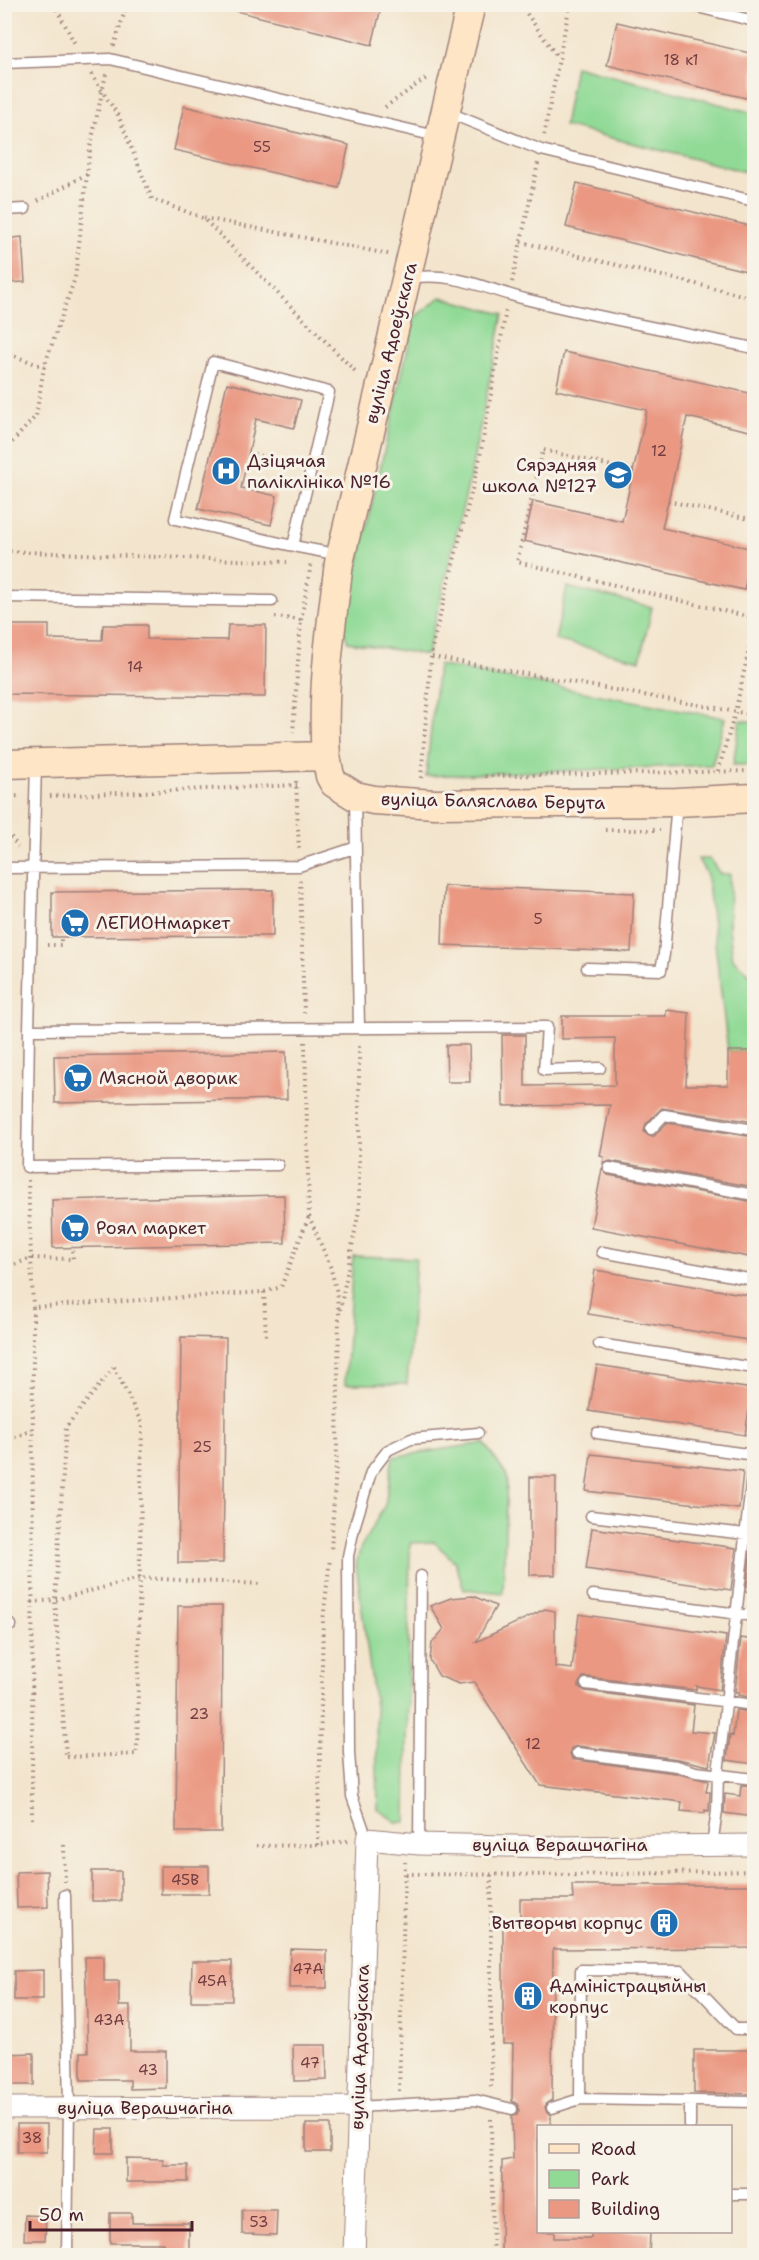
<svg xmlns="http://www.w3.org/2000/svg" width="759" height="2260" font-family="'Shantell Sans',sans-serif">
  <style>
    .green { fill: #91da96; stroke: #6e7c60; stroke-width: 1.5 }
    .building { fill: #ea9882 }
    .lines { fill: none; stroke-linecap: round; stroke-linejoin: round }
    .lane-casing { stroke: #9e827c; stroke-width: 13 }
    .street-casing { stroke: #9e827c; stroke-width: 23 }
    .secondary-casing { stroke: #9e827c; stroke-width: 31 }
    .path { stroke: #9e827c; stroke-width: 4; stroke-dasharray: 1.5 4.5; stroke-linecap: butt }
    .lane { stroke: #fff; stroke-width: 10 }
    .street { stroke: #fff; stroke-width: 21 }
    .secondary { stroke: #fee5c5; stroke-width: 28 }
    .labels { text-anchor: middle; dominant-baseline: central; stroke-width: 6; stroke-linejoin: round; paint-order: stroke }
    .number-label { font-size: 15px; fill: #723d41 }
    .street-label { font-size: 18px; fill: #4a1f2b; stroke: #f7f3e8 }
    .poi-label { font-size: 18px; fill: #4a1f2b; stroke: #f7f3e8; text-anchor: start }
  </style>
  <rect width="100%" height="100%" fill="#f7f3e8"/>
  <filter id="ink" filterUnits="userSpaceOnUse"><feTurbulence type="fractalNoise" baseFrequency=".0167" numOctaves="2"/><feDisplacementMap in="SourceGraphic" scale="12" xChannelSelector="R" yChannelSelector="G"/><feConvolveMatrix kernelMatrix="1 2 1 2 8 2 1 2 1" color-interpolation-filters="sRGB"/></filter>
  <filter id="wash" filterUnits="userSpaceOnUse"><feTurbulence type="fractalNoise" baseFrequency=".008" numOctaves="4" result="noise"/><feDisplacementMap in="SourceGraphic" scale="24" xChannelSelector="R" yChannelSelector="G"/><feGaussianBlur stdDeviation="1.35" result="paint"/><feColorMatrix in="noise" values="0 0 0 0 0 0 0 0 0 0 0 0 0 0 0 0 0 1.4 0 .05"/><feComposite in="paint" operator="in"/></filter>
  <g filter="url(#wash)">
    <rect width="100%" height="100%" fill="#f3e5cd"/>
    <!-- green -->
    <path class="green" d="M575 66 754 113V174L564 126Z
      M441 297 503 314 469 481 427 655 348 642 343 630 415 317Z
      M567 587 652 607 640 660 555 640Z
      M438 665 725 718 712 765 426 776Z
      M740 720 754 722V765H733Z
      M698 859H710L720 874H730L729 929 733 959 754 978V1051H728L707 875Z
      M353 1256 416 1258 407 1384H345Z
      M484 1443 507 1476 503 1593 464 1589 455 1562 434 1542 410 1543 406 1822H396L378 1809 376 1714 356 1564 361 1547 385 1505 393 1457Z"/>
    <g id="blocks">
      <!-- building -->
      <path class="building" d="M237 4H382L372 45 236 11Z
        M617 22 754 54V100L607 65Z
        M184 106 349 145 339 188 174 150Z
        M577 183 754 227V273L566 227Z
        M22 237 25 282 4 283V239Z
        M564 352 754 394V432L687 417 662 528 753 549 744 590 524 541 533 501 622 521 647 410 556 390Z
        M227 383 301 400 294 428 256 419 241 488 277 496 271 525 198 509Z
        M4 625H49V639L102 640 103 625H147V639L227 640 228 625H266L265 697 4 694Z
        M444 886 634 893 631 952 442 945Z
        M273 890V936L52 937V892Z
        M666 1010 689 1013 686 1085H728V1051H754V1122L662 1108 646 1124 644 1132 649 1136H654L667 1123 754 1137V1187L610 1161 603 1164 604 1157 600 1156 610 1105 503 1106 502 1035H525V1086L615 1085V1038L562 1039V1016H666Z
        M446 1045H469L470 1082H447Z
        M286 1052 287 1099 55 1103 54 1056Z
        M602 1169 608 1175 754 1202V1258L591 1227Z
        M284 1195 285 1243 53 1248 52 1200Z
        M595 1270 754 1296V1341L588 1314Z
        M181 1337 226 1338 223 1563H178Z
        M597 1365 752 1389 745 1435 589 1411Z
        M591 1454 743 1471 739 1509 586 1491Z
        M530 1477H556L555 1575H530Z
        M592 1528 736 1548 731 1590 586 1569Z
        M751 1550 754 1551V1593L746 1592Z
        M473 1596 496 1606 476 1642 545 1609 555 1611V1667L572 1669 579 1614 726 1636 720 1690 696 1686V1690L587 1677H583L579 1683V1687L585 1691 694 1705 691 1731 715 1733 709 1766 678 1759 578 1746 571 1748 570 1753 572 1759 576 1760 675 1773 708 1781 706 1792H710L709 1811 705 1810V1813L681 1811 682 1802 540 1785 474 1682 459 1684 439 1676 430 1660 432 1643 444 1629 430 1606 451 1598Z
        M178 1606H222L221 1832H176Z
        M741 1638 754 1640V1698L738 1695 739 1692H735Z
        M736 1710 754 1712V1764L727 1760 730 1735 733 1736Z
        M741 1785 754 1786V1817L724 1813 725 1794 740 1796Z
        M161 1866H209V1894H161Z
        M47 1871 48 1907 17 1908 16 1872Z
        M92 1871H121V1901H92Z
        M572 1885H754V1948L553 1949 552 2100 547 2103 545 2107 547 2113 551 2115V2127H538V2232H554V2238H591V2232H650L649 2256H501L502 2161 513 2159 512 2116 517 2115 519 2110 518 2104 512 2101 513 2044H503V1922H520V1899H573Z
        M290 1949 327 1950V1988H289Z
        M85 1957H104V1981H119V2006H130V2051H166V2088L130 2089V2080H81V2052H88Z
        M192 1961H232V2001H191Z
        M43 1970V2000H14V1971Z
        M293 2045H326L327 2080 294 2081Z
        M694 2050H754V2094L694 2093Z
        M34 2053V2085H4V2054Z
        M17 2124H47V2152H17Z
        M306 2124H330V2152H306Z
        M97 2129H113V2153H96Z
        M126 2158 163 2159V2165H188V2182H126Z
        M242 2210H277L276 2235 242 2234Z
        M110 2213H132V2223H189V2256H163V2243H110Z
        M25 2215 46 2216 45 2240H24Z"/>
    </g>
  </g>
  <g filter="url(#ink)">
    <use href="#blocks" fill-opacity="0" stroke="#9e827c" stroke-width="1.5"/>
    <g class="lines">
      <!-- lane casing -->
      <g class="lane-casing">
        <path id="lane" d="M685 4 754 21
          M4 63 110 59 440 137
          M447 112 541 150 754 201
          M4 210 25 209
          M410 278C453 271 485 289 525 299 601 318 678 332 754 348
          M213 362 329 392 293 546 175 519Z
          M293 546 340 555
          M4 597 272 601
          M36 763 29 1030 27 1167 278 1165
          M355 797 359 1028
          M4 868 299 866 354 848
          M587 968 661 970 664 954 677 802
          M29 1030 547 1027 544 1070 600 1068
          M651 1129 664 1115 754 1130
          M609 1168 754 1195
          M602 1252 754 1280
          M599 1344 754 1368
          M597 1433 754 1455
          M591 1516 754 1535
          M593 1595 754 1616
          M4 1627 11 1625
          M586 1684 754 1705
          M577 1753 677 1766 696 1772 754 1779
          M367 1839 352 1796 349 1752 348 1556 354 1528 371 1472 388 1450 411 1439 478 1433
          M419 1844 421 1576
          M712 1845 717 1811 718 1773 754 1459
          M65 1895 69 2108 67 2256
          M580 2099 581 1970 681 1971 736 2029H754
          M690 2101V2126
          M358 2107 475 2100 512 2109
          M552 2108 580 2099 754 2102
          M730 2194H754"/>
      </g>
      <!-- street casing -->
      <g class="street-casing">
        <path id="street" d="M4 2108 358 2107
          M354 2256 367 1839 419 1844 557 1847 754 1845"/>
      </g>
      <!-- secondary casing -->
      <g class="secondary-casing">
        <path id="secondary" d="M326 756C321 692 331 627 339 563L471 4
          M4 764 326 756 330 776 334 783 355 796 374 800 435 804 677 802 754 798"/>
      </g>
      <!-- path -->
      <path class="path" d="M54 4 76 46
        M520 4 558 58
        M114 46 127 4
        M91 74 118 115 152 199 203 218 357 373
        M385 107 428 77
        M544 135 570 4
        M38 201 87 174
        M204 218 388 254
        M521 242 754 298
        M512 282 538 163
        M4 352 44 367
        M4 451 36 416 44 367 75 278 90 148 106 74
        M248 453 298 463
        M633 471 543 450 517 562 754 618
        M668 501 754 520
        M4 551 287 562
        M275 617 301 620 293 732
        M301 620 311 564
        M432 657 754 715
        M718 771 735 713 754 626
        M485 776 751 771
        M421 778 432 647 479 462 506 310
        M296 781 299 851
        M50 796 297 785
        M4 797 22 796
        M4 827 18 847
        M605 830H660
        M300 880 304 1013
        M47 945H61V937
        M305 1042 309 1216 330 1266 336 1289 339 1314 337 1447 331 1551
        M4 1135 13 1131
        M28 1180 33 1307
        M4 1269 31 1258 73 1259 72 1248
        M264 1292 266 1338
        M340 1310 359 1210V1044
        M114 1367 142 1424 137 1754 66 1757 55 1600 66 1427Z
        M4 1442 32 1430
        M32 1602 55 1600 140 1578 262 1584
        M32 1819 33 1307 264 1292 281 1287 309 1216
        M64 1845 65 1882
        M318 1845 323 1621 330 1558
        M256 1846 318 1845 348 1841
        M406 1874 577 1875 754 1871
        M491 1875V2090
        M399 2091 405 1862
        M491 2119 493 2256"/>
      <!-- lane -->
      <use href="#lane" class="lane"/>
      <!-- street -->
      <use href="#street" class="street"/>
      <!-- secondary -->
      <use href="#secondary" class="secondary"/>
    </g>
  </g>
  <!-- icons -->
  <defs>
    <g id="hospital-disc" transform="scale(1.5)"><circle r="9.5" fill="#1f6fb2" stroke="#f7f3e8"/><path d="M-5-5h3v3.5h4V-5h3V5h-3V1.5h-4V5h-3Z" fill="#fff"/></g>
    <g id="school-disc" transform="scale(1.5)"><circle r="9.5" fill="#1f6fb2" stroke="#f7f3e8"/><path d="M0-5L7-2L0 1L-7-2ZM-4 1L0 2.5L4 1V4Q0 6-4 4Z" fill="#fff"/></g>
    <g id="supermarket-disc" transform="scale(1.5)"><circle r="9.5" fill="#1f6fb2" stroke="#f7f3e8"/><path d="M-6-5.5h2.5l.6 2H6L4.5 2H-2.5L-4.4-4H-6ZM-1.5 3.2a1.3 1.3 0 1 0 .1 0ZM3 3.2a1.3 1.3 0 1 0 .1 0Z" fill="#fff"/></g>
    <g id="building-disc" transform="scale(1.5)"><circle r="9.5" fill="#1f6fb2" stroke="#f7f3e8"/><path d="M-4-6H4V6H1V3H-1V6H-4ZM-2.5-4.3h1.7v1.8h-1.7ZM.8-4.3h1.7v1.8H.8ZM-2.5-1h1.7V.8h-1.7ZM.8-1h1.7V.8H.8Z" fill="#fff"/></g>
  </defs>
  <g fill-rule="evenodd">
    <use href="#hospital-disc" x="226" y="471"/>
    <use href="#school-disc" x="618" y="475"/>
    <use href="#supermarket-disc" x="75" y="923"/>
    <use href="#supermarket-disc" x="78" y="1078"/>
    <use href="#supermarket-disc" x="75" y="1228"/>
    <use href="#building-disc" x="664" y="1923"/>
    <use href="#building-disc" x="528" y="1996"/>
  </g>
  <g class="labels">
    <!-- number labels -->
    <g class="number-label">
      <text x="681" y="60">18 к1</text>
      <text x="262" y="147">55</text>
      <text x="659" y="451">12</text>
      <text x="135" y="667">14</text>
      <text x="538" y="919">5</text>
      <text x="202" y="1447">25</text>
      <text x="199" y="1714">23</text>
      <text x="533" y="1744">12</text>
      <text x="185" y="1880">45В</text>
      <text x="308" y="1969">47А</text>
      <text x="212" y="1981">45А</text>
      <text x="109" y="2020">43А</text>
      <text x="310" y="2063">47</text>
      <text x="148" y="2070">43</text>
      <text x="32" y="2138">38</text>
      <text x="259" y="2222">53</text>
    </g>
    <!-- street labels -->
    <g class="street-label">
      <text transform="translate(391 343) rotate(-76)">вуліца Адоеўскага</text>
      <text transform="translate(493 801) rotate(1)">вуліца Баляслава Берута</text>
      <text x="560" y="1845">вуліца Верашчагіна</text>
      <text transform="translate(360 2047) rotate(-88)">вуліца Адоеўскага</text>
      <text x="145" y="2108">вуліца Верашчагіна</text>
    </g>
    <!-- poi labels -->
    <g class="poi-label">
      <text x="247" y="461">Дзіцячая<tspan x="247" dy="21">паліклініка №16</tspan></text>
      <text x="597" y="465" text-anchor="end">Сярэдняя<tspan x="597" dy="21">школа №127</tspan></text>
      <text x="96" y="923">ЛЕГИОНмаркет</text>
      <text x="99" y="1078">Мясной дворик</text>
      <text x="96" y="1228">Роял маркет</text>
      <text x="643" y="1923" text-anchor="end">Вытворчы корпус</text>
      <text x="549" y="1986">Адміністрацыйны<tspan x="549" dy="21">корпус</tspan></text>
    </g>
  </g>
  <!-- margin -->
  <rect width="759" height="2260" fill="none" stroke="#f7f3e8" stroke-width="24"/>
  <!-- legend -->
  <rect x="537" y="2125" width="195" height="108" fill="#f7f3e8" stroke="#b29e9c" stroke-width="1.5"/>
  <rect x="549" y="2144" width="30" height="9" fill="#fee5c5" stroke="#b29e9c" stroke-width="1.5"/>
  <text x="591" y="2155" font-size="18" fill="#4a1f2b">Road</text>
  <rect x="549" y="2170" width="30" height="18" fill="#91da96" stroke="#b29e9c" stroke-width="1.5"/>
  <text x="591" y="2185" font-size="18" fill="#4a1f2b">Park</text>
  <rect x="549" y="2200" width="30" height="18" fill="#ea9882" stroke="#b29e9c" stroke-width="1.5"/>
  <text x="591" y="2215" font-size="18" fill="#4a1f2b">Building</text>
  <!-- scale -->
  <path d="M30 2221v9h162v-9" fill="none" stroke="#4a1f2b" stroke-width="3"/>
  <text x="39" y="2221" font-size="18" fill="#4a1f2b" stroke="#f7f3e8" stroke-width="4.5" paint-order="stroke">50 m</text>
</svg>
